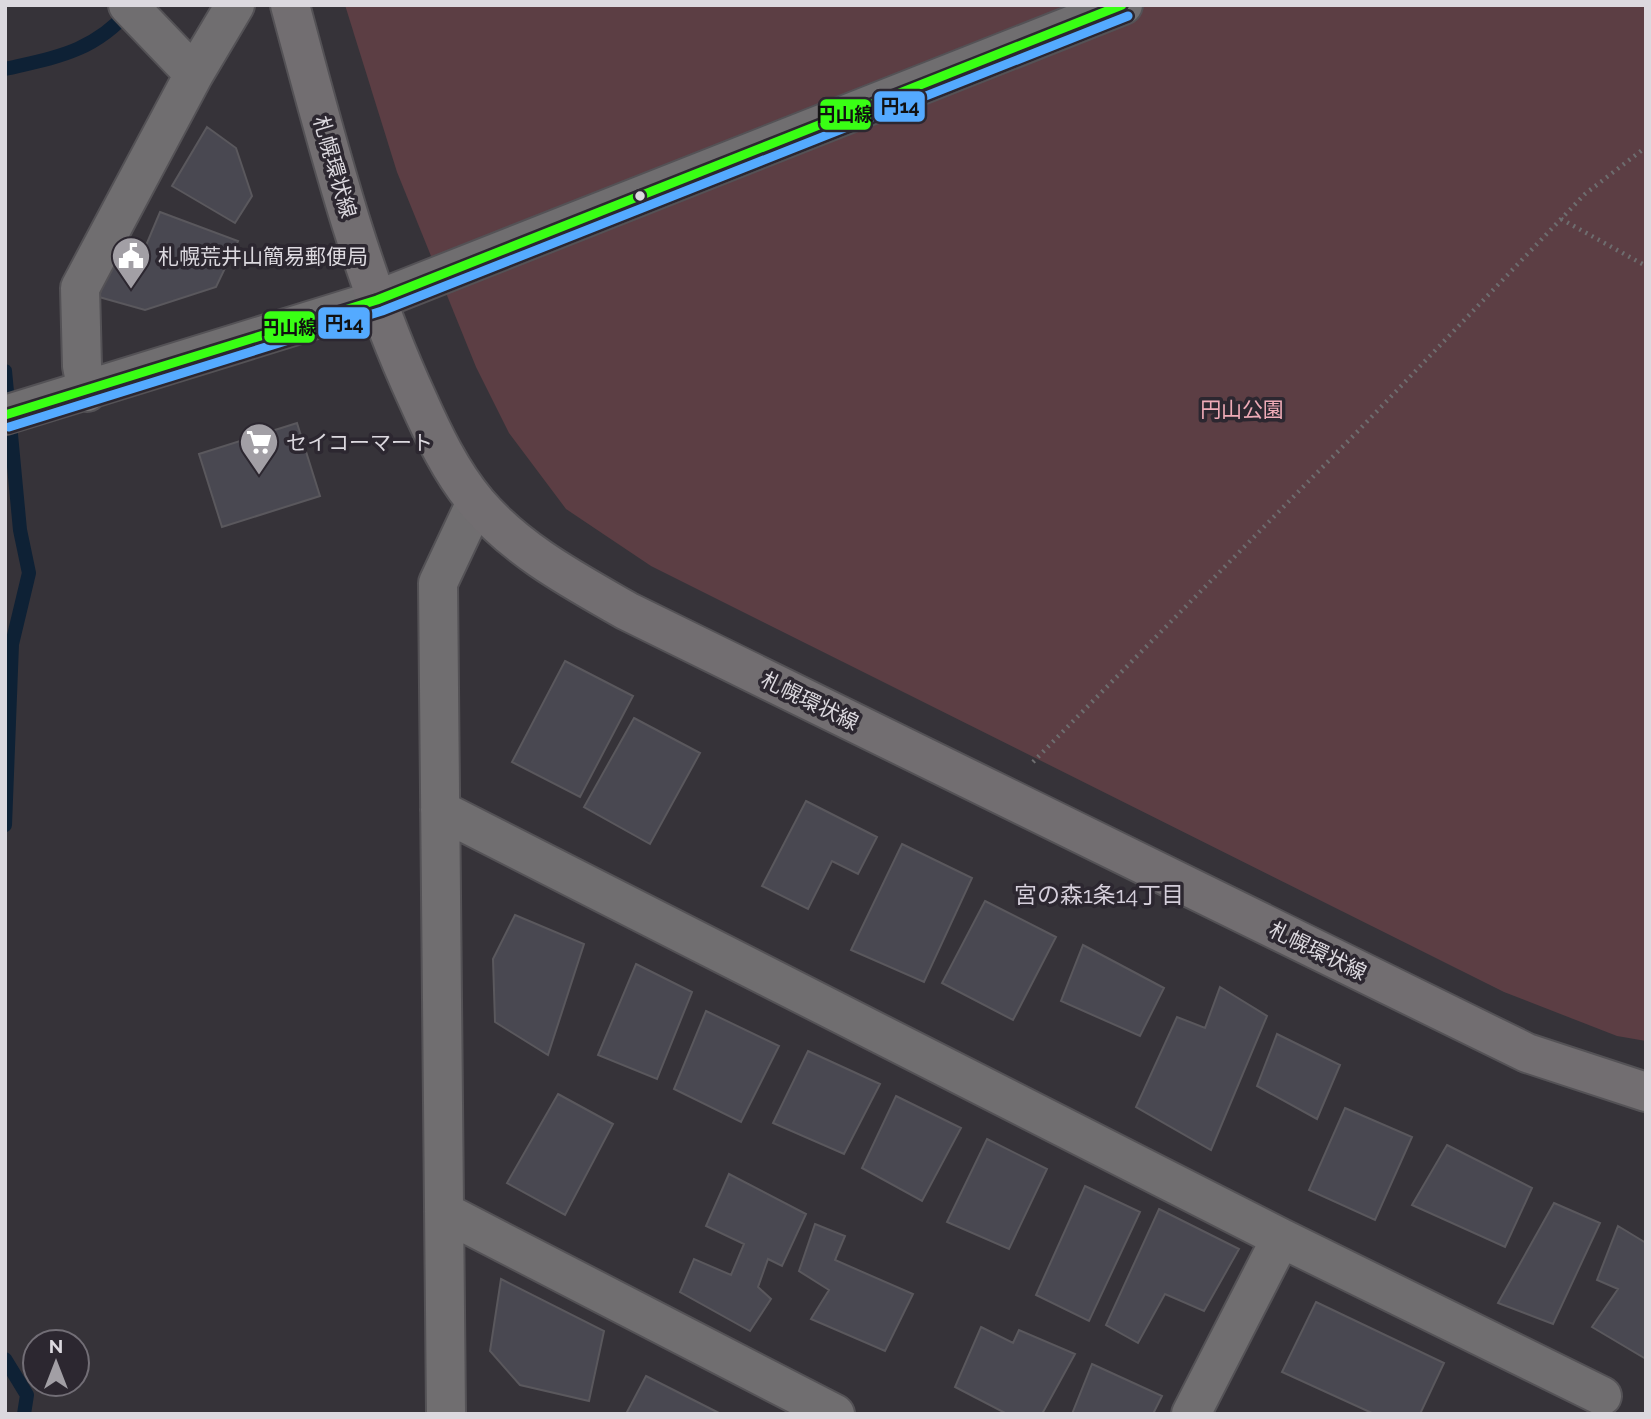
<svg xmlns="http://www.w3.org/2000/svg" width="1651" height="1419" font-family="Raleway,'Noto Sans JP',sans-serif">
  <style>
    .green { fill: #5c3e44 }
    .lines { fill: none; stroke-linecap: round; stroke-linejoin: round }
    .stream { stroke: #0e2135; stroke-width: 14 }
    .building { fill: #494851; stroke: #5a585d; stroke-width: 2 }
    .minor-casing { stroke: #545256; stroke-width: 42 }
    .major-casing { stroke: #545256; stroke-width: 42 }
    .path { stroke: #6e6d6f; stroke-width: 4.5; stroke-dasharray: 2 5; stroke-linecap: butt }
    .minor { stroke: #706e70; stroke-width: 38 }
    .major { stroke: #726e71; stroke-width: 38 }
    .bus-1-casing { stroke: #2c2730; stroke-width: 14 }
    .bus-2-casing { stroke: #2c2730; stroke-width: 14 }
    .bus-1 { stroke: #39ff14; stroke-width: 9 }
    .bus-2 { stroke: #54aaff; stroke-width: 9 }
    .bus-dot { fill: #dcd9df; stroke: #2c2730; stroke-width: 2.5 }
    .labels { text-anchor: middle; dominant-baseline: central; stroke-width: 7; stroke-linejoin: round; paint-order: stroke }
    .street-label { font-size: 21px; fill: #dcd9df; stroke: #2c2730 }
    .poi-label { font-size: 21px; fill: #dcd9df; stroke: #2c2730; text-anchor: start }
    .park-label { font-size: 21px; fill: #efabb7; stroke: #2c2730 }
    .neighbourhood-label { font-size: 23px; fill: #d4ceda; stroke: #2c2730 }
    .line-badge { stroke: #2c2730; stroke-width: 2.5 }
    .pale-badge-label { font-size: 19px; text-anchor: middle; font-weight: bold; fill: #111 }
  </style>
  <rect width="100%" height="100%" fill="#363339"/>
  <!-- green -->
  <path class="green" d="M345 5H1646V1041L1617 1036 1504 992 651 566 566 509 509 433 476 367 397 172Z"/>
  <g class="lines">
    <!-- stream -->
    <path class="stream" d="M5 69C57 57 93 52 130 10
      M5 371 20 530 29 573 12 644 5 825
      M5 1359 27 1395 24 1414"/>
  </g>
  <!-- building -->
  <path class="building" d="M207 127 236 148 252 196 235 223 172 186Z
    M160 212 238 241 216 287 145 310 99 297 113 250 142 255Z
    M297 423 320 496 222 527 199 454Z
    M565 661 633 696 580 797 512 762Z
    M634 718 700 753 650 844 584 807Z
    M806 801 877 837 858 874 832 861 808 909 762 886Z
    M902 844 972 878 924 982 851 950Z
    M985 901 1056 937 1013 1020 942 983Z
    M515 915 584 944 548 1055 495 1022 493 959Z
    M1083 945 1164 988 1140 1036 1061 1001Z
    M636 964 692 992 657 1079 598 1055Z
    M1220 987 1267 1016 1211 1150 1136 1107 1177 1017 1205 1028Z
    M706 1011 779 1046 741 1122 674 1089Z
    M1277 1034 1340 1065 1317 1119 1257 1086Z
    M808 1051 880 1084 844 1154 773 1123Z
    M558 1094 613 1124 565 1215 507 1183Z
    M896 1096 961 1128 922 1201 862 1168Z
    M1345 1108 1412 1137 1375 1220 1309 1190Z
    M987 1139 1047 1169 1009 1249 947 1222Z
    M1447 1145 1532 1188 1505 1247 1412 1205Z
    M729 1174 806 1214 782 1266 768 1259 758 1287 771 1299 750 1331 680 1292 694 1259 731 1275 744 1244 706 1226Z
    M1085 1186 1140 1212 1089 1321 1036 1295Z
    M1554 1203 1600 1223 1553 1324 1498 1303Z
    M1159 1209 1239 1249 1204 1311 1165 1294 1138 1343 1106 1325Z
    M815 1224 845 1236 835 1260 913 1294 885 1351 811 1319 829 1290 799 1271Z
    M1618 1226 1646 1243V1359L1592 1327 1618 1289 1597 1280Z
    M501 1279 604 1331 589 1401 520 1385 490 1351Z
    M1316 1302 1444 1363 1420 1414H1374L1282 1372Z
    M981 1327 1013 1343 1019 1330 1075 1354 1042 1414H1007L955 1387Z
    M1092 1364 1162 1396 1153 1414H1072Z
    M646 1376 719 1413 626 1414Z"/>
  <g class="lines">
    <!-- minor casing -->
    <g class="minor-casing">
      <path id="minor" d="M128 5 194 74
        M87 392 82 366 80 288 194 74 235 5
        M5 415 377 300 1123 5
        M440 810 1281 1238 1602 1396
        M444 1212 835 1414
        M446 1414 438 583 476 502
        M1191 1414 1281 1238"/>
    </g>
    <!-- major casing -->
    <g class="major-casing">
      <path id="major" d="M290 5C326 138 359 272 417 398 433 434 451 472 477 503 518 551 573 580 627 611L1527 1053 1646 1092"/>
    </g>
    <!-- path -->
    <path class="path" d="M1561 219 1646 266
      M1033 762 1358 431 1585 194 1646 147"/>
    <!-- minor -->
    <use href="#minor" class="minor"/>
    <!-- major -->
    <use href="#major" class="major"/>
    <!-- bus-1 casing -->
    <g class="bus-1-casing">
      <path id="bus-1" d="M5 415 377 300 1122 5"/>
    </g>
    <!-- bus-2 casing -->
    <g class="bus-2-casing">
      <path id="bus-2" d="M9 427 382 311 1128 16"/>
    </g>
    <!-- bus-1 -->
    <use href="#bus-1" class="bus-1"/>
    <!-- bus-2 -->
    <use href="#bus-2" class="bus-2"/>
  </g>
  <!-- icons -->
  <defs>
    <g id="civic-pin" transform="scale(2.0125)"><path d="M0 17L-7.5 6A9.5 9.5 0 1 1 7.5 6Z" fill="#a29fa5" stroke="#2c2730"/><path d="M-.6-6.5H3V-4.5H.6V-3L4-1V1h2V6H-6V1h2V-1L-.6-3ZM-1.2 2.5V6h2.4V2.5Z" fill="#fff"/></g>
    <g id="supermarket-pin" transform="scale(2.0125)"><path d="M0 17L-7.5 6A9.5 9.5 0 1 1 7.5 6Z" fill="#a29fa5" stroke="#2c2730"/><path d="M-6-5.5h2.5l.6 2H6L4.5 2H-2.5L-4.4-4H-6ZM-1.5 3.2a1.3 1.3 0 1 0 .1 0ZM3 3.2a1.3 1.3 0 1 0 .1 0Z" fill="#fff"/></g>
  </defs>
  <g fill-rule="evenodd">
    <use href="#civic-pin" x="131" y="256"/>
    <use href="#supermarket-pin" x="259" y="442"/>
  </g>
  <!-- markers -->
  <circle class="bus-dot" cx="640" cy="196" r="6"/>
  <g class="labels">
    <!-- street labels -->
    <g class="street-label">
      <text transform="translate(335 167) rotate(74)">札幌環状線</text>
      <text transform="translate(810 701) rotate(26)">札幌環状線</text>
      <text transform="translate(1318 951) rotate(26)">札幌環状線</text>
    </g>
    <!-- poi labels -->
    <g class="poi-label">
      <text x="158" y="256">札幌荒井山簡易郵便局</text>
      <text x="286" y="442">セイコーマート</text>
    </g>
    <!-- park labels -->
    <g class="park-label">
      <text x="1242" y="409">円山公園</text>
    </g>
    <!-- neighbourhood labels -->
    <g class="neighbourhood-label">
      <text x="1099" y="894">宮の森1条14丁目</text>
    </g>
  </g>
  <g class="line-badge">
    <rect x="873" y="90" width="53" height="33" rx="7" fill="#54aaff"/>
    <rect x="819" y="98" width="53" height="33" rx="7" fill="#39ff14"/>
    <rect x="317" y="306" width="54" height="34" rx="7" fill="#54aaff"/>
    <rect x="263" y="310" width="53" height="34" rx="7" fill="#39ff14"/>
  </g>
  <g class="pale-badge-label">
    <text x="900" y="113">円14</text>
    <text x="845" y="121">円山線</text>
    <text x="344" y="330">円14</text>
    <text x="289" y="334">円山線</text>
  </g>
  <!-- border -->
  <rect width="1651" height="1419" fill="none" stroke="#dcd9df" stroke-width="14"/>
  <!-- north arrow -->
  <g transform="translate(56 1363)"><circle r="33" fill="#2c2730" stroke="#726e76" stroke-width="2"/>
  <path d="M0-5L12 26L0 18L-12 26Z" fill="#a29fa5"/>
  <text y="-10" font-size="19" font-weight="bold" text-anchor="middle" fill="#dcd9df">N</text>
  </g>
</svg>
